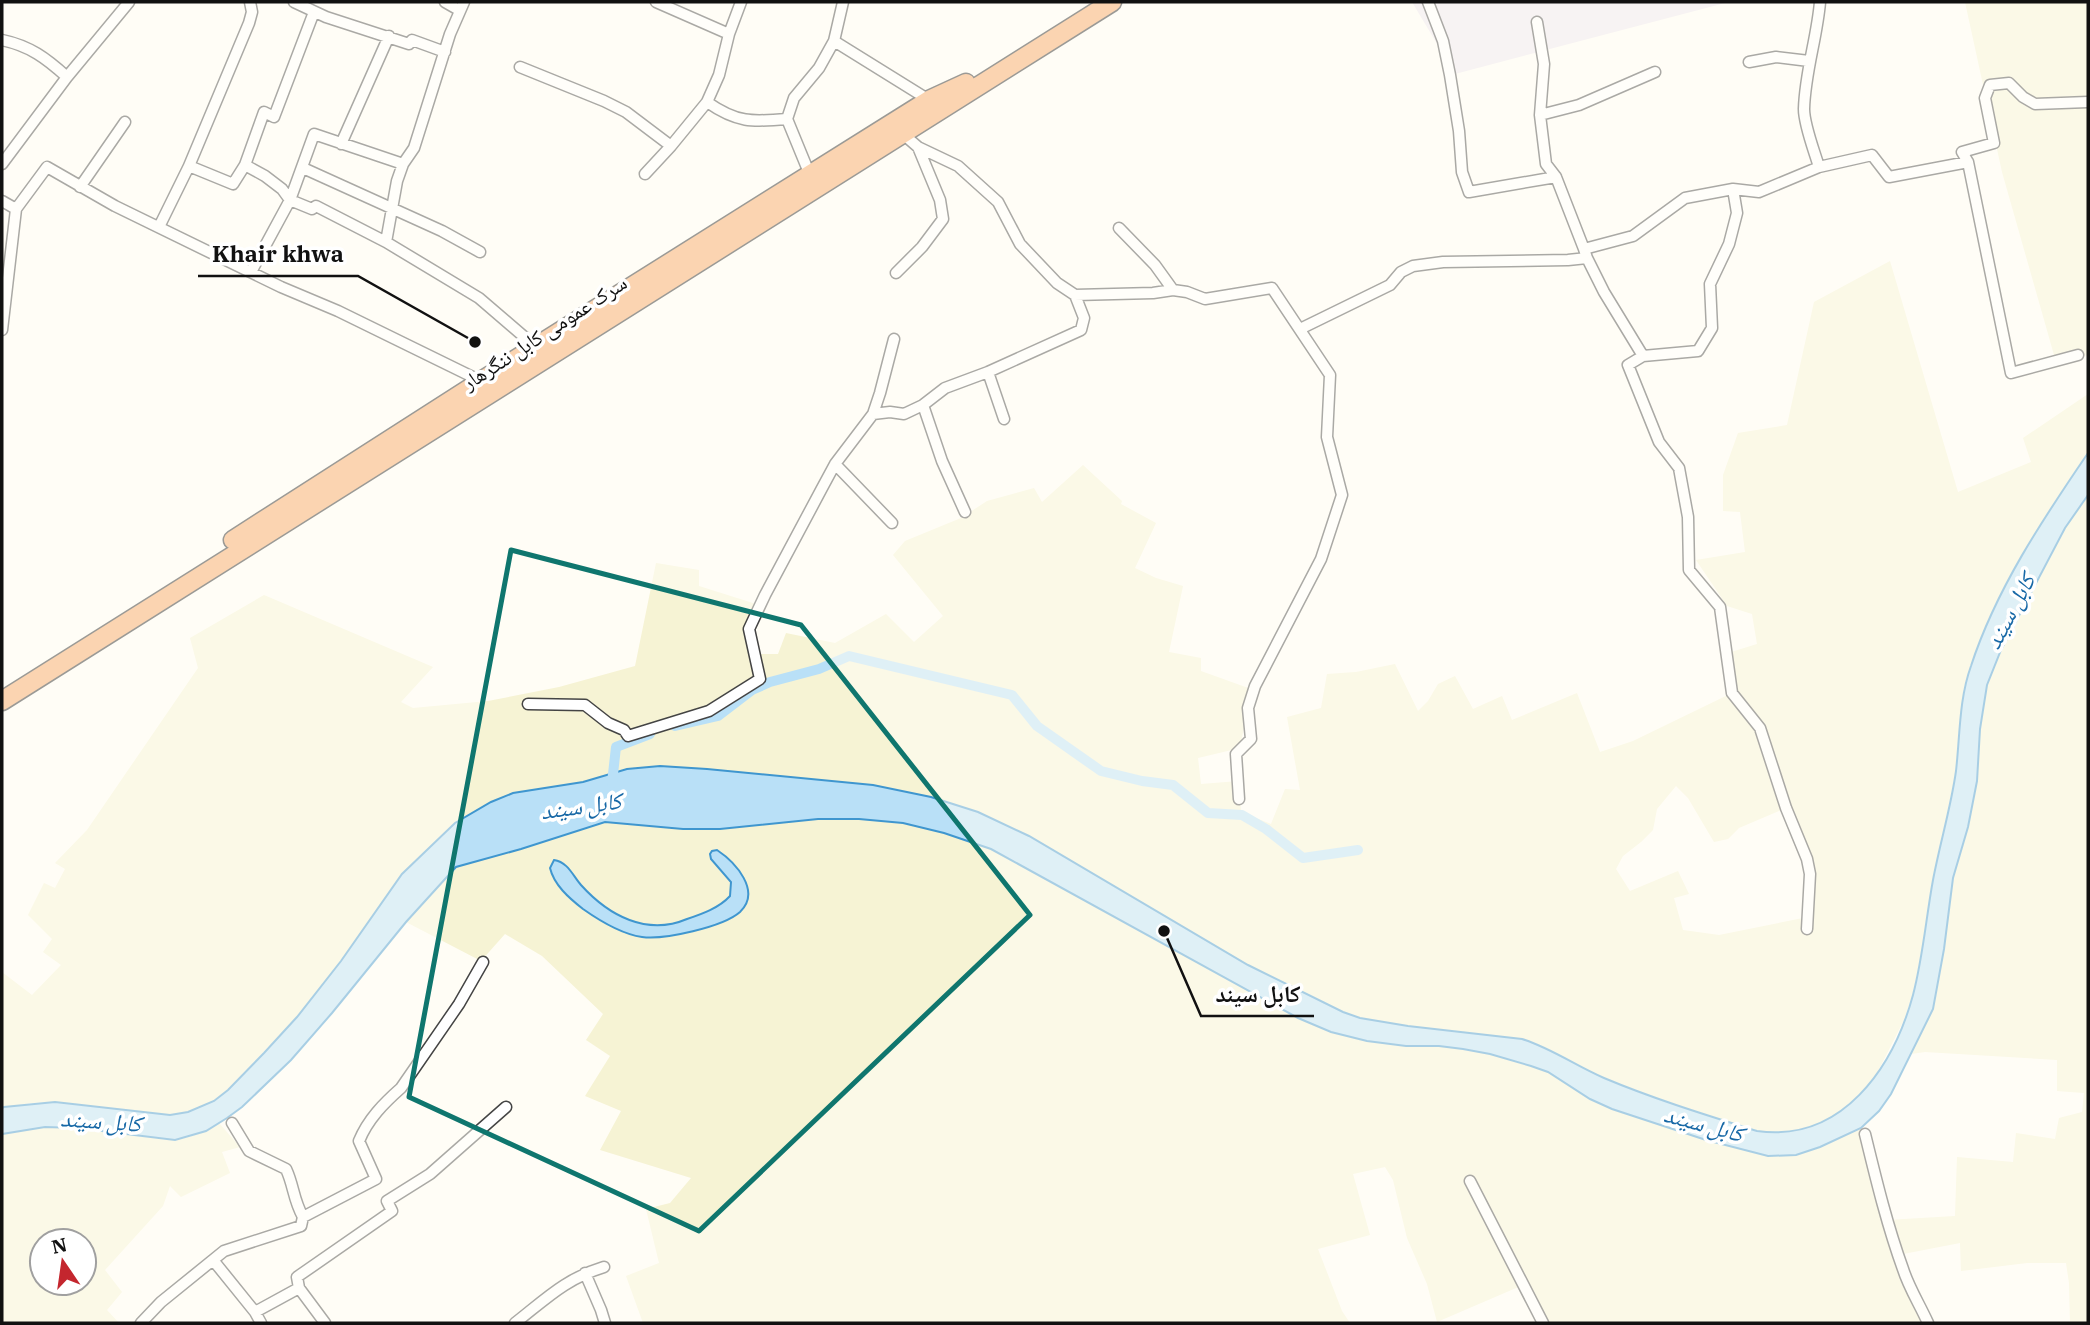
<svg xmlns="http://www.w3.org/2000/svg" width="2090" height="1325" font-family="'IBM Plex Serif','Noto Naskh Arabic',serif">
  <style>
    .industrial { fill: #eee6ef }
    .farmland { fill: #f6f3d4; fill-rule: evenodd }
    .water { fill: #b9e0f7; stroke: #3f96cf; stroke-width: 2 }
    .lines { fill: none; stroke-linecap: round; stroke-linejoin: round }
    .canal { stroke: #b9e0f7; stroke-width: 10 }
    .street-casing { stroke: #444; stroke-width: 13 }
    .highway-casing { stroke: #222; stroke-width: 21 }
    .street { stroke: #fff; stroke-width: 10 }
    .highway { stroke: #f5a25d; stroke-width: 18 }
    .marked { fill: none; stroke: #0f766e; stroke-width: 5; stroke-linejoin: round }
    .labels { text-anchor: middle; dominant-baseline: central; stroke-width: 7; stroke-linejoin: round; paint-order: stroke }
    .street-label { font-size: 21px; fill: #111; stroke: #fff }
    .water-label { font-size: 23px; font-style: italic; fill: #1768a6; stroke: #fff }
    .leader { fill: none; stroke: #111; stroke-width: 2.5 }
    .callout-dot { fill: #111; stroke: #fff; stroke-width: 2.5 }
    .callout-label { font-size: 23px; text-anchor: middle; font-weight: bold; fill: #111; stroke: #fff; stroke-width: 7; stroke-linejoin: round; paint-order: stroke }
  </style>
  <rect width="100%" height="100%" fill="#fffdf5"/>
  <!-- industrial -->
  <path class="industrial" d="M1412 2H1729L1455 74Z"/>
  <!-- farmland -->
  <path class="farmland" d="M1965 2H2088V355L2056 362 2002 172Z
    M1890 261 1958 492 2031 462 2023 438 2088 394V453L2029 543 1989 620 1971 665 1964 687 1955 775 1933 881 1923 946 1912 997 1903 1022 1875 1077 1847 1107 1824 1122 1792 1132 1777 1134 1757 1131 1642 1094 1589 1072 1535 1043 1522 1039 1408 1026 1360 1018 1343 1012 1248 966 1029 836 900 790 873 785 707 769 660 766 627 769 583 782 513 793 491 802 455 823 402 874 341 961 297 1017 227 1090 214 1101 188 1112 170 1115 55 1102 31 1103 2 1108V972L32 995 61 965 43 952 52 939 28 915 44 883 55 888 65 869 55 863 87 830 198 668 190 638 264 595 433 667 401 702 413 708 488 701 559 687 635 666 656 563 699 570V586L756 604 752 628 755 654H778L786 633 835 643 886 614 914 642 943 616 893 555 905 541 961 518 987 501 1034 488 1042 502 1083 465 1122 501 1121 504 1156 523 1135 568 1156 578 1183 586 1169 652 1201 658V671L1251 689 1240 748 1198 758 1201 784 1239 781 1241 812 1271 824 1285 789 1300 790 1287 717 1321 708 1327 674 1356 672 1395 664 1418 711 1428 701 1438 684 1455 676 1473 709 1502 696 1512 720 1577 693 1600 752 1633 741 1732 693 1728 653 1757 644 1752 614 1727 606 1696 560 1745 552 1740 512 1723 511V475L1738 433 1787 425 1814 302ZM1676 786 1688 798 1714 842 1728 839 1739 828 1786 808 1810 874 1808 917 1719 935 1683 930 1674 898 1689 894 1678 871 1630 891 1616 869 1623 856 1641 842 1653 830 1657 809Z
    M2088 495V1323H2070L2069 1283 2066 1263H2027L1961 1271 1960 1243 1898 1255 1927 1322 1543 1323 1523 1285 1437 1322 1427 1284 1407 1238 1393 1180 1385 1167 1353 1174 1370 1235 1318 1249 1342 1311 1350 1323H643L626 1276 659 1263 646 1209 670 1203 691 1178 600 1150 621 1111 585 1096 610 1056 586 1040 603 1014 542 956 505 934 481 961 406 922 456 866 521 849 605 822 683 829H720L818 819H859L903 823 944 833 991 849 1298 1018 1331 1032 1406 1046H1439L1490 1054 1548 1072 1590 1099 1612 1109 1706 1140 1768 1156 1796 1155 1820 1147 1861 1128 1865 1134 1887 1220 1955 1216 1957 1157 2013 1162 2016 1133 2055 1139 2059 1118 2082 1112 2084 1093 2057 1091V1060L1925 1052 1911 1054 1933 1009 1939 981 1953 878 1968 827 1977 781 1980 729 1987 685 2001 650 2065 528ZM716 850 725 856 741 911 714 925 658 938 556 883 550 868 566 865 583 887 612 913 635 922 664 926 684 921 716 907 730 896 731 882 711 859 710 854 712 851Z
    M219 1123 240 1147 222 1152 230 1173 181 1197 170 1186 163 1206 105 1270 122 1292 107 1310 119 1323H2V1134L45 1127 77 1128 168 1140 185 1138 206 1131ZM42 1241H84V1283H42Z"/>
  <!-- water -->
  <path class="water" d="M2088 453V495L2065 528 2001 650 1987 685 1980 729 1977 781 1968 827 1953 878 1944 949 1933 1009 1891 1094 1879 1111 1861 1128 1820 1147 1796 1155 1768 1156 1706 1140 1612 1109 1590 1099 1548 1072 1531 1066 1490 1054 1463 1049 1439 1046H1406L1367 1041 1331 1032 1298 1018 991 849 944 833 903 823 859 819H818L720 829H683L605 822 521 849 456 867 406 922 332 1013 291 1060 242 1107 227 1118 206 1131 175 1140 77 1128 45 1127 2 1134V1108L4 1107 55 1102 170 1115 188 1112 214 1101 228 1090 264 1053 297 1017 341 961 402 874 455 823 491 802 513 793 583 782 627 769 660 766 707 769 873 785 931 797 978 812 1029 836 1248 965 1343 1012 1360 1018 1408 1026 1522 1039C1551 1048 1576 1066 1604 1078 1654 1099 1706 1115 1757 1131 1842 1143 1893 1068 1913 995 1923 957 1926 918 1933 880 1940 843 1951 807 1956 771 1960 736 1959 699 1971 666 1996 589 2043 519 2088 453Z
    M717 850C735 862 762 891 740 912 723 927 664 940 642 937 621 934 600 921 583 909 569 898 554 885 550 868L554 860C568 862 573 876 581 885 609 916 647 936 687 919 702 914 719 908 730 896L731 882 711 859 710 854 712 851Z"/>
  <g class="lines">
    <!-- canal -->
    <path class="canal" d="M675 726 718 716 752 690 770 682 819 669 849 656 1012 695 1037 726 1101 771 1142 781 1173 785 1208 813 1242 815 1266 829 1303 858 1358 850
      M612 783 616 747 650 734"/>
    <!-- street casing -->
    <g class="street-casing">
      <path id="street" d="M294 2 326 17 409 44 412 40 445 52
        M445 2 459 10
        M656 2 729 34
        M843 2 834 41 929 100
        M1428 2 1443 41 1450 75 1459 131 1462 172 1469 192 1556 177 1584 249
        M1537 22 1544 64 1540 115 1546 164 1556 177
        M2 40C30 46 46 58 67 77
        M1749 62 1776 57 1809 61
        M520 67 604 101 626 112 671 146
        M707 102C737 123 752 122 787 119
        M1540 115 1579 105 1655 72
        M903 134 918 147 958 166 998 202 1020 244 1057 283 1075 295 1153 293 1173 290 1187 292 1205 299 1272 288 1330 375 1327 437 1342 495 1321 559 1255 686 1248 708 1251 739 1236 754 1239 799
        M341 144 389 36
        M1968 162 2011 373 2078 355
        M2 164 67 77 129 2
        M245 165 265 176 282 189 290 200 312 209 316 206 386 242 479 298 536 347
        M189 166 233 184 245 165 264 112 274 117 314 12
        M1819 167C1814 150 1804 125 1804 109 1805 72 1817 38 1820 2
        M303 168 442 231 480 252
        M645 174 671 146 707 102 719 75 729 34 741 2
        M810 175 787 119 794 98 819 68 834 41
        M80 187 125 122
        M2 201 16 209
        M159 227 189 166 249 23 252 12 250 2
        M1119 228 1155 265 1173 290
        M386 242 397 181 403 164 414 148 450 34 464 2
        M1587 258 1604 292 1643 356 1628 365 1659 442 1679 468 1688 517 1689 570 1720 607 1732 693 1760 728 1786 808 1807 859 1810 874 1807 929
        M251 272 290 200 314 134 403 164
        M896 273 922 247 943 219 940 200 918 147
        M1300 329 1390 285 1401 272 1413 266 1443 262 1568 260 1587 258 1584 249 1633 236 1685 198 1733 189 1759 192 1819 167 1872 155 1889 177 1968 162 1962 152 1994 143 1985 98 1990 85 2009 83 2023 97 2035 104 2088 102
        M2 330 16 209 47 167 115 206 281 287 338 311 481 381
        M1643 356 1698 351 1712 328 1710 284 1729 244 1737 213 1733 189
        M988 372 1004 419
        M923 405 942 461 965 512
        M873 414 890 412 904 414 923 405 945 388 988 372 1081 330 1084 318 1075 295
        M835 464 892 523
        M528 704 585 705 608 723 624 730 628 736 709 711 760 679 749 629 765 595 821 490 835 464 873 414 880 393 894 339
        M232 1123 249 1151 286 1169C294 1186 293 1199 303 1217
        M1865 1134C1876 1179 1887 1225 1903 1269 1909 1288 1920 1305 1928 1323
        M1470 1181 1543 1323
        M213 1260 255 1312 299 1288 297 1277 392 1211 387 1201 430 1174 506 1107
        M585 1273 601 1310 605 1323
        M299 1288 325 1323
        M255 1312 261 1323
        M141 1323 161 1302 224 1251 301 1226 303 1217 376 1179 359 1141C368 1119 384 1103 401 1088L459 1004 483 962
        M515 1323C547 1298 565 1279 604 1267"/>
    </g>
    <!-- highway casing -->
    <g class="highway-casing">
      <path id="highway" d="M233 540 481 381 929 100 966 83
        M2 701 1112 2"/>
    </g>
    <!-- street -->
    <use href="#street" class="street"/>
    <!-- highway -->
    <use href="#highway" class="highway"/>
  </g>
  <!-- marked area -->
  <path d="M0 0H2090V1325H0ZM511 550 801 625 1030 915 699 1231 409 1097Z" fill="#fffdf5" fill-opacity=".55" fill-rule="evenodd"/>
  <path class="marked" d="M511 550 801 625 1030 915 699 1231 409 1097Z"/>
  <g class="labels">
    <!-- street labels -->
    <g class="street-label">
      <text transform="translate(544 332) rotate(-33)">سرک عمومی کابل ننگرهار</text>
    </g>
    <!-- water labels -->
    <g class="water-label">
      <text transform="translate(2009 611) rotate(-62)">کابل سيند</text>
      <text transform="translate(581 805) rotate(-8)">کابل سيند</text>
      <text transform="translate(101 1120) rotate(4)">کابل سيند</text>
      <text transform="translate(1704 1123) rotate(15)">کابل سيند</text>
    </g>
  </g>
  <!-- callouts -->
  <path class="leader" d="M475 342L358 276H198M1164 931L1201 1016H1314"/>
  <g class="callout-dot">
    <circle cx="475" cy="342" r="7"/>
    <circle cx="1164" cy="931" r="7"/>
  </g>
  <g class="callout-label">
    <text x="278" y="262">Khair khwa</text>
    <text x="1258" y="1002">کابل سيند</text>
  </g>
  <!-- border -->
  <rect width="2090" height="1325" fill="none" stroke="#111111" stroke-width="7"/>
  <!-- north arrow -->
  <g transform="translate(63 1262) rotate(347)"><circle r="33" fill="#ffffff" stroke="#a0a0a0" stroke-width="2"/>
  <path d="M0-5L12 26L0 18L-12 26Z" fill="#c4262e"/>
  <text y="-10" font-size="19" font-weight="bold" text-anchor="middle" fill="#111111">N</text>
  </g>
</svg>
